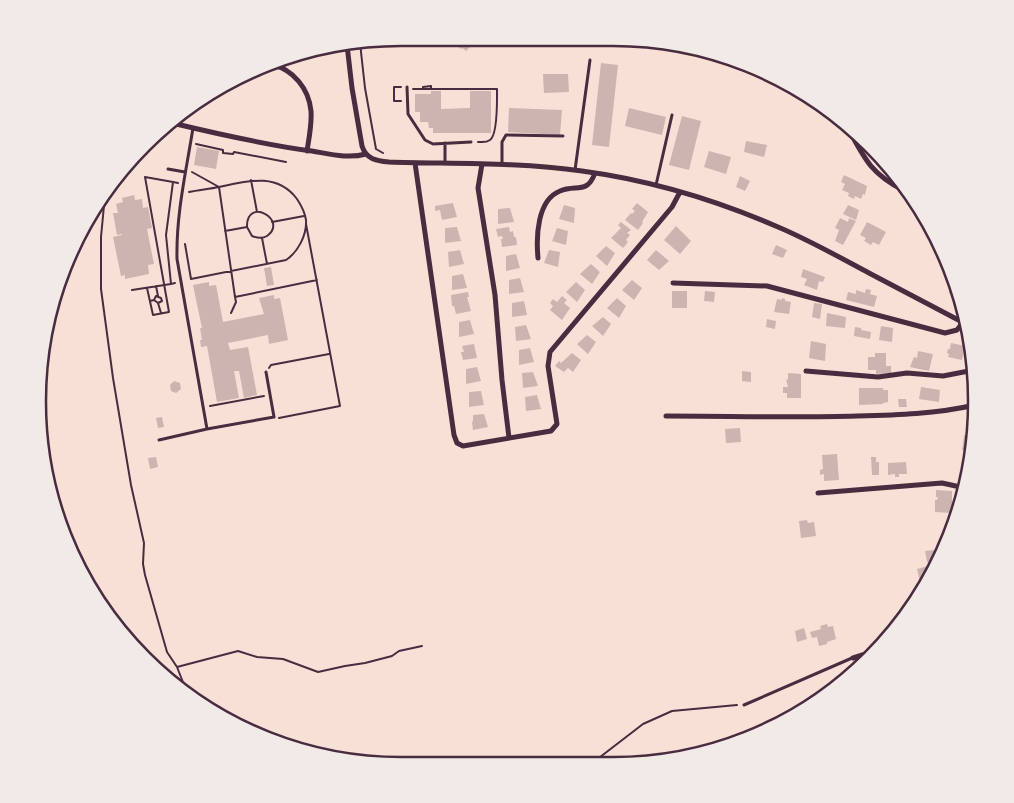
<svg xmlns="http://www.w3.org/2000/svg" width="1014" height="803" font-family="Signika,sans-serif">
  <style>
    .building { fill: #ccb4b1 }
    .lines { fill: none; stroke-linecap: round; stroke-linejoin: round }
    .path { stroke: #4a2c40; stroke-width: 2 }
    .service { stroke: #4a2c40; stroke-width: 3 }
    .minor { stroke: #4a2c40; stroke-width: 5 }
    .rim { fill: none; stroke: #4a2c40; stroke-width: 2.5 }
  </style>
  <rect width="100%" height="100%" fill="#f7e1d7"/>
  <!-- building -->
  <path class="building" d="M451 38H479L466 51 462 48 461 49 453 43 455 41Z
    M601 63 618 65 609 147 592 145Z
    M543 74H568L569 92 544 93Z
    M431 91H441V109L470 108V91H491V133H433V128H429L428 122H420V112H415V94H431Z
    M509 108 562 110 560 135 508 132Z
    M629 108 666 117 662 135 625 126Z
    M682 116 701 121 689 170 669 165Z
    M746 141 767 145 764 157 744 152Z
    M197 147 219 151 216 169 194 165Z
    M709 151 731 157 726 174 704 167Z
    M844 175 867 186 865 195 863 194 861 199 855 196 854 199 848 196 849 193 842 190 845 184 841 182Z
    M740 176 750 181 745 191 736 187Z
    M134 195 135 200 142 199 143 208 148 207 152 228 147 229 154 264 148 265 149 274 125 279V275L121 276 113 237 122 235V234L117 235 113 213H118L116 204 123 202 122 198Z
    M453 203 457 217 442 220 440 210 435 211V206Z
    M637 203 648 212 642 222 643 223 638 230 625 220 631 213 632 214 635 211 632 209Z
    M564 205 575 208 574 223 559 219Z
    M848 205 859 210 856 220 843 214Z
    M510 208 514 222 498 224V209Z
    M840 218 848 222 849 218 856 221 843 245 835 241 839 230 835 228Z
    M621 222 631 230 627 233 630 235 626 240 628 242 623 248 611 238 621 228 618 225Z
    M867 222 886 232 879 245 873 242 871 245 864 241 866 238 860 235Z
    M676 226 691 241 680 254 664 240Z
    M457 227 461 241 445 243V228Z
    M509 227 510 232 513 231 514 237H516L517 245 502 247 501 239H503L502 236 498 237 496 229Z
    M557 228 568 231 566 245 552 241Z
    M776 245 787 250 783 258 772 254Z
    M606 246 615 253 607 266 596 256Z
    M460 250 464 264 449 267 448 252Z
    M549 250 560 252 558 267 544 263Z
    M656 250 669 261 659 270 647 260Z
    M516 254 520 268 506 271V256Z
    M591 264 600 272 592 284 580 274Z
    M271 267 274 285 267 286 264 268Z
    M803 269 825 277 823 282 819 281 817 290 804 285 807 279 801 277Z
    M463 274 467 288 452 290V276Z
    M520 278 524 292 509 294V280Z
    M632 280 642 288 634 300 622 290Z
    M956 281 960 297 959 299 949 293Z
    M209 282V286L216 285 223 322 264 314 259 298 274 295V299L280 298 288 340 269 344 268 335 228 343 230 350 248 347 257 395 244 398 239 371H234L239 398 217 402 207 346 201 347 200 340H202L200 328H202L193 285Z
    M576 282 585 290 577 302 566 292Z
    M866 289 871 290 870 294 877 296 874 307 846 300 848 292 856 294V290L865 293Z
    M672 291H687V308H672Z
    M705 291 715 292 714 302 704 301Z
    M468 292 469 297H467L471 311 456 314 454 306H452L451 295Z
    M562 296 567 300 564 303 570 308 562 320 550 310 553 306 550 303 553 299 557 302Z
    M617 298 626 306 619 318 607 308Z
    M782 298 785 299V301L791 302 789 314 774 312 777 299 782 300Z
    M524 301 527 315 512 317V303Z
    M814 303 822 304 820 319 812 317Z
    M827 313 846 317 845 328 826 326Z
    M603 317 611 324 603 336 592 326Z
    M767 319 776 321 775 329 766 327Z
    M470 320 474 334 459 337V322Z
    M526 325 531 339 516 341 515 327Z
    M881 326 893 328 892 342 879 340Z
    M855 327 861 328V330L871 332 870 339 854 336Z
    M587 335 596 342 588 354 577 344Z
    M811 341 826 344 825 361 809 358Z
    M951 343 965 346 962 360 948 357 949 354 947 353 948 349H950Z
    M474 344 477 358 463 360 461 352H464L462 346Z
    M530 348 534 362 519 365V350Z
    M918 351 933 354 929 371 910 367 914 357 917 358Z
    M572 353 581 360 573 372 568 368 564 372 555 366 559 361 561 363Z
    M875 353H886V366H891V373L876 374V370H868V357H875Z
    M477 367 481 381 466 384V369Z
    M742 371 751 372V382L742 381Z
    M533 372 538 386 523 388 522 373Z
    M788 373 801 374V398H787V393H783V387H788L786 379 788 380Z
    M174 381 180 383 181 389 176 393 171 391 170 385Z
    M921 387 940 390 939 402 919 399Z
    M859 388H883V390H888V402L883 403V404L859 405Z
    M481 391 484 405 469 407V392Z
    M537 395 541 409 526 411 525 397Z
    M898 399H906L907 407H899Z
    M484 414 488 427 473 430 472 422 473 421V415Z
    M162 417 164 427 158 428 156 418Z
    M740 428 741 442 726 443 725 429Z
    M964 435 974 437 971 451 962 450Z
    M837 454 839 480 824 481V474L820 475V470L823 469 822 455Z
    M156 457 158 467 150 469 148 458Z
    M871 457H876V462H879V475H872Z
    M906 462 907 474H899V477H895V474L888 475V463Z
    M936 490 952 491V513L935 512V500H937L938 497H936Z
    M807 520 808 523 814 522 816 536 801 538 799 521Z
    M944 549 940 560 927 562 925 551Z
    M928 566 931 576 922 590 917 569Z
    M827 624 828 627 833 626 836 639 827 642V644L819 646 817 637 812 638 810 632 821 629 820 626Z
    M804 628 807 639 797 642 795 631Z"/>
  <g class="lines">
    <!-- path -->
    <path class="path" d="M360 43 365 88 376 149 383 153
      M413 89H423
      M431 89V86L423 87V89H497C497 99 498 135 490 140 486 143 482 142 478 142
      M401 101H394V87H401
      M196 144 223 150V153L233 154 234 152 286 162
      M192 172 219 187 235 297 317 280
      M251 180 257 212
      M105 195 101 237V289L113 378 131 485 144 543 143 564 145 575 167 652 177 667
      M272 222 304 216
      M225 231 247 227 252 236C257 238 262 239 267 236 289 220 246 196 247 227
      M262 238 267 264
      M185 244 191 279 286 260C298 252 307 235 306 220 305 213 301 205 297 199 277 172 247 181 219 187 209 189 199 190 189 192
      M175 283 171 284 166 235 173 182 178 183
      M156 286 158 296
      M147 288 153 315 169 312 145 177 173 182
      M132 290 171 284
      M150 301 154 300 158 303 162 301 161 298 156 296 154 300
      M158 303 161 313
      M231 313 236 302 235 297
      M269 368 271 365 329 354
      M210 406 264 396
      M279 418 340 406 306 224
      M188 695 177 667 238 651 257 657 283 659 318 672 345 666 365 663 392 656 399 651 422 646
      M591 764 643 724 672 711 737 705"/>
    <!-- service -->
    <path class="service" d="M407 87 408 114 425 140 433 144 471 142
      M445 163V143
      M502 164V142L506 135 563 136
      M168 169 185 172
      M575 170 590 60
      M656 185 672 115
      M207 429 274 417 266 372
      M159 440 207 429 177 259C176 214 186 172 193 128
      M744 705 852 658"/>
    <!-- minor -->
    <path class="minor" d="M347 45 352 88 362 146C366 159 376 161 389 162 453 164 518 162 582 171 649 180 716 200 778 227 809 240 839 257 869 273 901 290 934 307 966 324
      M272 65C293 69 309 89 311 111 312 124 309 138 307 151
      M172 123C218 134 265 145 312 151 330 154 348 159 366 154
      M849 130C865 160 872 174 903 190
      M415 163 454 435 457 443 463 446 551 431 557 424 548 366 550 352 672 207 680 192
      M482 164 478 188 495 295 502 380 509 438
      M538 258C536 237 537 200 560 191 576 184 587 195 595 173
      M673 283 767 286 945 333 957 330 963 322
      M806 371 878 377 907 373 943 376 974 370
      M666 416C730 416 794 418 857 416 897 415 936 414 975 405
      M818 493 942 483 965 488
      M853 658 875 651"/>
  </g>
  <!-- crop -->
  <path d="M0 0H1014V803H0ZM401 46H613A355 355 0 0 1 968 401V402A355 355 0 0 1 613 757H401A355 355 0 0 1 46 402V401A355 355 0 0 1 401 46Z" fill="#f1eae7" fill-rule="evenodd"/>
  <path class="rim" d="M401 46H613A355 355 0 0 1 968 401V402A355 355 0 0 1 613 757H401A355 355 0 0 1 46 402V401A355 355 0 0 1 401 46Z"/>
</svg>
